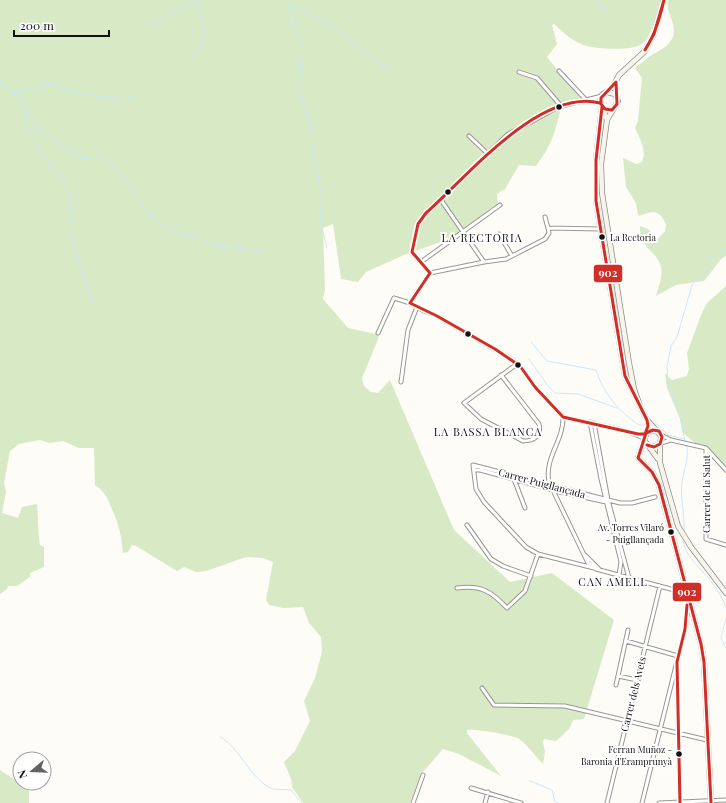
<svg xmlns="http://www.w3.org/2000/svg" width="726" height="803" font-family="'Playfair Display',serif">
  <style>
    .forest { fill: #d8eac5 }
    .lines { fill: none; stroke-linecap: round; stroke-linejoin: round }
    .stream { stroke: #cde8f7; stroke-width: 1 }
    .street-casing { stroke: #979795; stroke-width: 5 }
    .secondary-casing { stroke: #8e8d8b; stroke-width: 6 }
    .street { stroke: #fffffe; stroke-width: 3 }
    .secondary { stroke: #f6f4eb; stroke-width: 4.5 }
    .bus-1-casing { stroke: #fff; stroke-width: 6 }
    .bus-1 { stroke: #d02e26; stroke-width: 3 }
    .bus-dot { fill: #111; stroke: #fff; stroke-width: 1.5 }
    .labels { text-anchor: middle; dominant-baseline: central; stroke-width: 4; stroke-linejoin: round; paint-order: stroke }
    .bus-label { font-size: 9px; fill: #111; stroke: #fff; text-anchor: end }
    .street-label { font-size: 10px; fill: #111; stroke: #fff }
    .neighbourhood-label { font-size: 11px; letter-spacing: 1px; fill: #111; stroke: #fff }
    .line-badge { stroke: #fff; stroke-width: 1.5 }
    .badge-label { font-size: 11px; text-anchor: middle; font-weight: bold; fill: #fff }
  </style>
  <rect width="100%" height="100%" fill="#fdfcf7"/>
  <!-- forest -->
  <path class="forest" d="M0 0H663L660 2C657 13 651 38 642 44 633 51 598 49 587 46 574 43 564 33 554 24L552 25 557 44 547 57 581 99 562 103C555 132 554 141 536 166L519 165 505 189 497 194 498 205 494 206 452 238 404 255 366 272 358 282 341 279 333 224 323 228 325 289 323 299 348 328 376 334 379 337 362 378 364 386 371 392 378 393 390 380 454 530 510 582 552 573 614 620 584 719 573 720 569 729 556 741 544 739 543 742 545 752 543 764C535 756 528 745 519 739 513 735 474 728 467 730V733L501 776 459 754 443 749 421 774 410 803H303L292 787 291 779 284 762 295 751 310 721 304 701 315 678 322 652 321 637 309 623 303 607 283 608 269 605 266 600 273 562 263 558 246 557 206 571 196 572 184 567 177 571 136 546 132 545 128 552 123 553C121 533 119 525 111 507 107 497 105 492 95 485L94 448H79L63 441 50 443 40 440 19 444 10 451 4 483 6 492 2 513 18 518 22 507 37 504 39 539 40 545 44 547V567L30 573V577L17 586H8L7 589 0 594Z
    M668 0H726V256L722 258 704 281 676 285 656 296C658 287 663 277 661 268 658 250 639 250 640 226L648 229 658 239 665 231 666 224C658 208 653 211 638 216L636 203 626 187 623 158 636 164 642 162C647 150 640 139 635 128L638 120 642 78 635 68C640 64 645 60 650 56 664 48 677 43 673 24 671 16 666 8 668 0Z
    M726 286V466L715 460 682 432 680 419 667 388 665 373 672 380 687 376 689 369 687 353 701 315 707 303Z
    M0 770 29 789V803H0Z"/>
  <g class="lines">
    <!-- stream -->
    <path class="stream" d="M289 0 293 26 302 44 299 94 310 121 312 146 317 172
      M595 0 607 14
      M291 6 304 10 335 29 391 71
      M145 26 156 22 180 6 193 0
      M184 66C208 45 204 27 196 0
      M0 82 21 100 25 110V125L45 158 64 181 66 186
      M13 93 24 92 41 84 54 85 65 90 114 99 141 95
      M26 112 35 126 70 151 84 159 102 156
      M106 159C131 179 138 210 167 228 176 234 189 233 199 237
      M318 176 322 198 320 219 327 248
      M67 190 72 215 69 227 73 247 93 305
      M205 240 218 246 262 251
      M531 342 547 361 596 370C603 393 619 412 639 425H645
      M529 359 548 386 555 393 578 394 617 408
      M653 424H657L668 435 684 439
      M685 441 679 410 668 382 667 367 671 346 677 337 692 285 706 270 712 259 719 251 726 250
      M684 532C685 515 680 498 682 482 684 469 690 457 686 444
      M683 537C682 555 704 571 713 584 718 591 723 599 726 607
      M726 618 721 638 726 648
      M220 737C240 747 251 781 273 789 278 790 286 789 291 790L302 803
      M530 781 552 790 555 802 558 803"/>
    <!-- street casing -->
    <g class="street-casing">
      <path id="street" d="M559 71 586 100
        M519 72 537 78 561 106
        M469 136 488 154
        M441 200 484 262
        M545 217 548 228
        M499 234 512 256
        M421 262 500 205
        M430 273 412 252 418 224 426 213 507 135 558 107 602 96
        M410 303 430 273 484 262 506 259 545 239 549 233 548 228 600 229
        M378 333 394 298 410 303 424 311 437 316 508 357 520 366 535 387 563 417
        M501 375 539 424C542 436 534 441 523 441L481 419 464 403 517 364
        M401 382 408 330 417 307
        M563 417C564 440 544 458 549 482L588 563 596 569 678 591 683 590 686 586
        M563 417 623 430 644 438
        M590 422 601 479 621 562 619 575
        M594 423 608 500 629 578
        M661 435 671 440 706 448 726 470
        M661 443 671 440
        M706 448V539L726 545
        M474 470H480L560 492 606 502
        M514 479 525 508
        M467 525 491 559 503 566 531 576
        M585 555 599 569
        M594 568 538 554 526 547 484 502 476 489 473 465 620 503H632L655 497
        M457 588C481 585 491 591 507 608L525 591 538 554
        M678 591 687 597
        M626 641 678 656
        M677 668 680 803
        M618 676 637 680
        M616 685 628 630
        M482 688 494 705 565 706 707 740
        M471 788 521 803
        M413 803 423 775
        M485 803 488 792
        M607 803 660 586
        M642 803 685 629 688 609 687 596
        M659 803 726 800"/>
    </g>
    <!-- secondary casing -->
    <g class="secondary-casing">
      <path id="secondary" d="M602 107 596 160V201L625 376 634 394
        M607 120 618 101 615 94 607 92
        M656 430 647 432 644 440 658 459
        M644 440 638 458 652 472 659 485 701 644 704 662 711 803
        M660 445V463L678 526 691 547 726 593
        M651 447 659 445 662 437 647 420 640 406 634 389 629 363 602 193 601 164 607 120 600 101 602 95 613 87 619 75 644 52 654 34 664 0"/>
    </g>
    <!-- street -->
    <use href="#street" class="street"/>
    <!-- secondary -->
    <use href="#secondary" class="secondary"/>
    <!-- bus-1 casing -->
    <g class="bus-1-casing">
      <path id="bus-1" d="M664 0C660 18 655 35 645 50L654 34Z
        M616 82 617 104 612 110 605 109 601 104V98Z
        M602 107 596 160V201L625 376 647 420 648 426 645 434
        M430 273 412 252 418 224 426 213C467 177 539 88 600 103
        M410 303 437 316 495 349 520 366 535 387 563 417
        M410 303 430 273
        M563 417 638 434H645
        M647 445 654 447 660 444 662 437 659 431 653 430 646 433 638 458 652 472 659 485 701 644 704 662 711 803
        M680 803 677 662 685 629 687 605"/>
    </g>
    <!-- bus-1 -->
    <use href="#bus-1" class="bus-1"/>
  </g>
  <!-- markers -->
  <g class="bus-dot">
    <circle cx="559" cy="107" r="3.5"/>
    <circle cx="448" cy="192" r="3.5"/>
    <circle cx="602" cy="237" r="3.5"/>
    <circle cx="468" cy="334" r="3.5"/>
    <circle cx="518" cy="365" r="3.5"/>
    <circle cx="671" cy="532" r="3.5"/>
    <circle cx="679" cy="754" r="3.5"/>
  </g>
  <g class="labels">
    <!-- bus labels -->
    <g class="bus-label">
      <text x="610" y="237" text-anchor="start">La Rectoria</text>
      <text x="664" y="527">Av. Torres Vilaró<tspan x="664" dy="12">- Puigllançada</tspan></text>
      <text x="672" y="749">Ferran Muñoz -<tspan x="672" dy="12">Baronia d'Eramprunyà</tspan></text>
    </g>
    <!-- street labels -->
    <g class="street-label">
      <text transform="translate(542 483) rotate(15)">Carrer Puigllançada</text>
      <text transform="translate(706 494) rotate(-90)">Carrer de la Salut</text>
      <text transform="translate(633 694) rotate(-76)">Carrer dels Avets</text>
    </g>
    <!-- neighbourhood labels -->
    <g class="neighbourhood-label">
      <text x="482" y="237">LA RECTORIA</text>
      <text x="488" y="431">LA BASSA BLANCA</text>
      <text x="613" y="581">CAN AMELL</text>
    </g>
  </g>
  <g class="line-badge">
    <rect x="593" y="264" width="30" height="19" rx="4" fill="#d02e26"/>
    <rect x="672" y="582" width="30" height="20" rx="4" fill="#d02e26"/>
  </g>
  <g class="badge-label">
    <text x="608" y="277">902</text>
    <text x="687" y="596">902</text>
  </g>
  <!-- north arrow -->
  <g transform="translate(32 771) rotate(251)"><circle r="19" fill="#ffffff" stroke="#a0a0a0"/>
  <path d="M0-3L7 15L0 10L-7 15Z" fill="#646362"/>
  <text y="-6" font-size="11" font-weight="bold" text-anchor="middle" fill="#111111">N</text>
  </g>
  <!-- scale -->
  <path d="M14 30v6h95v-6" fill="none" stroke="#111111" stroke-width="2"/>
  <text x="20" y="30" font-size="12" fill="#111111" stroke="#ffffff" stroke-width="3" paint-order="stroke">200 m</text>
</svg>
